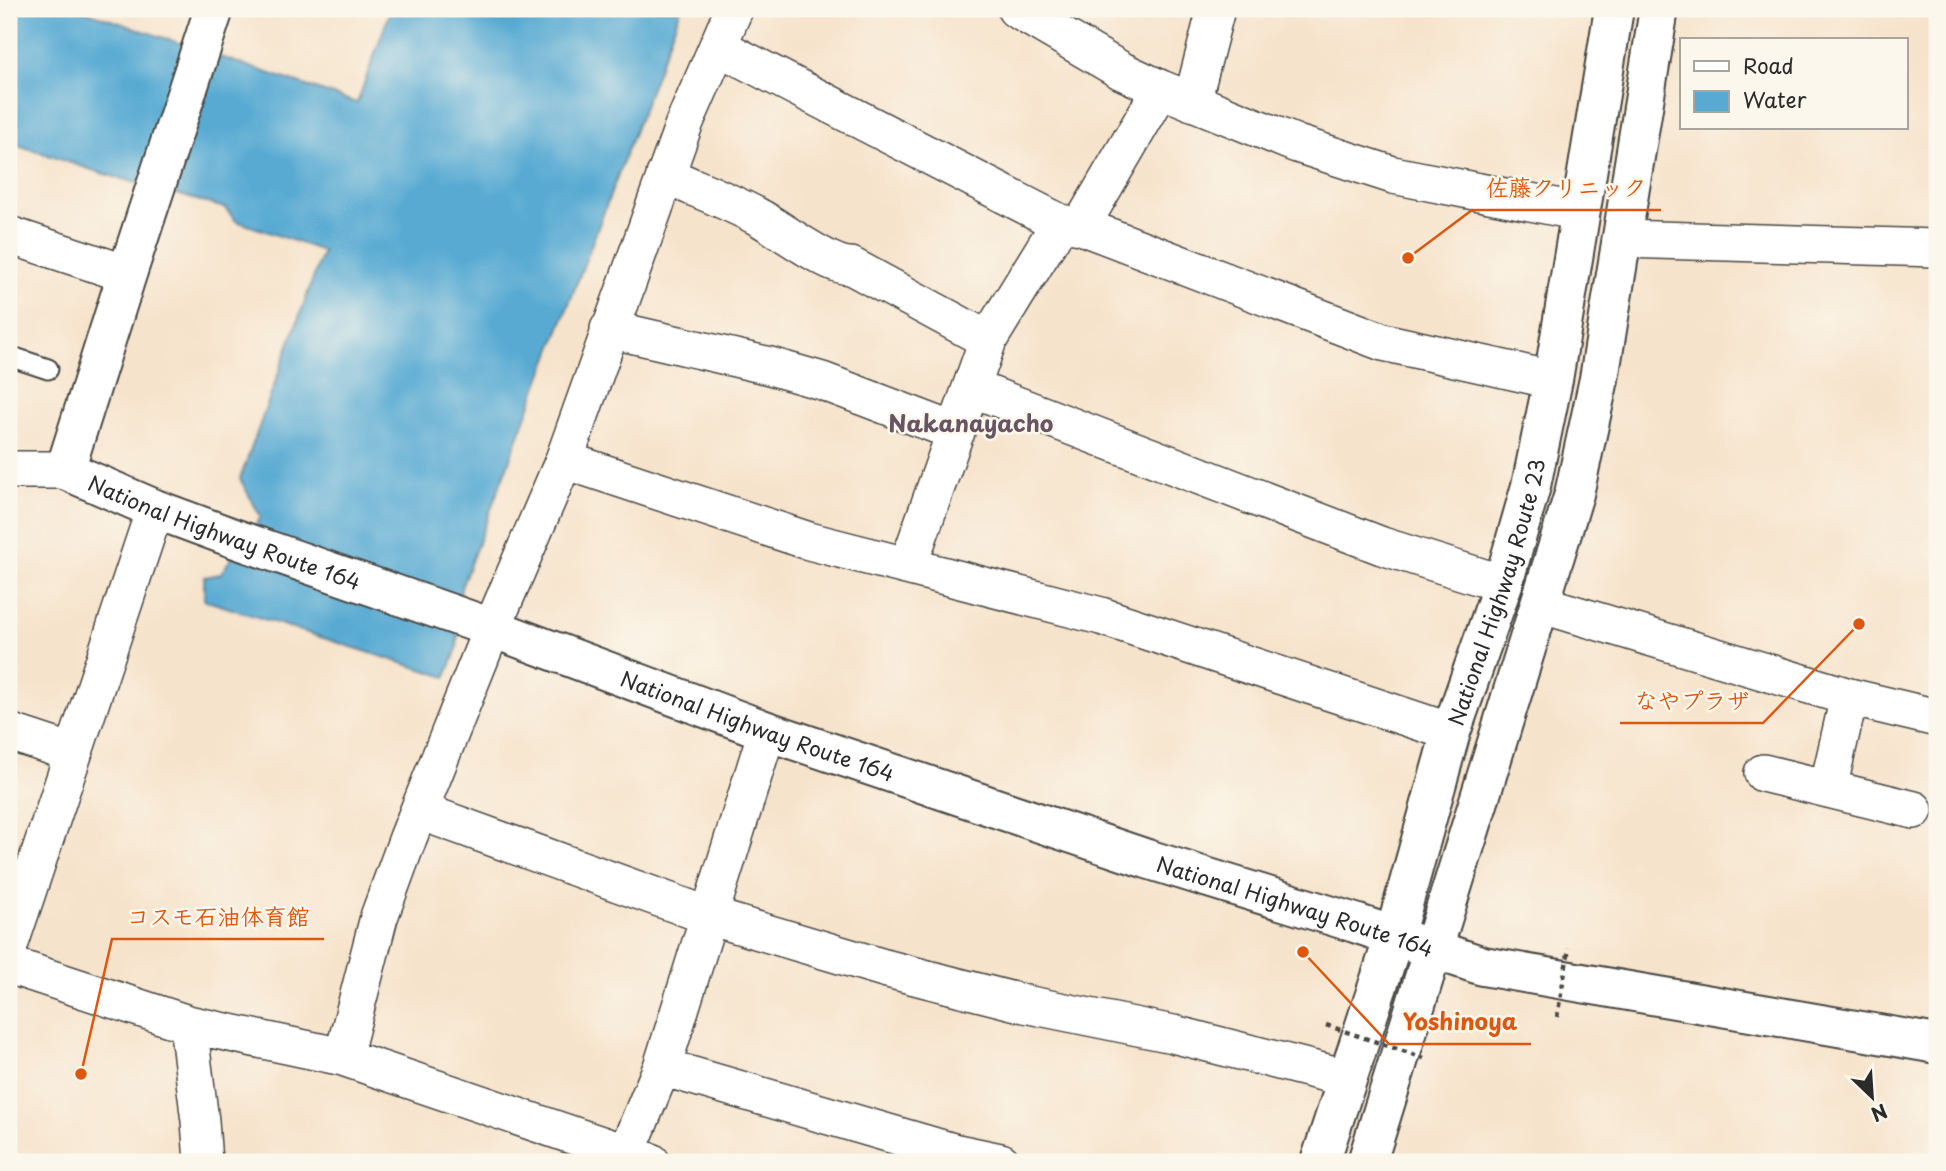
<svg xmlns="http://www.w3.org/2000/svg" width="1946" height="1171" font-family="'Playpen Sans','Klee One',sans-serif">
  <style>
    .water { fill: #59aad3; stroke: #426a7f; stroke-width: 2 }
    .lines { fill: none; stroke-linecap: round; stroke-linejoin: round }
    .service-casing { stroke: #494743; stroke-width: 23 }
    .minor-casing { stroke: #494743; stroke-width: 40 }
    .trunk-casing { stroke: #494743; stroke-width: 42 }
    .service { stroke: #fff; stroke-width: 19 }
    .minor { stroke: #fff; stroke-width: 37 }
    .trunk { stroke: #fff; stroke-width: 38 }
    .path-bridge { stroke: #494743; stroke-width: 4.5; stroke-dasharray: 5 5; stroke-linecap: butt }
    .labels { text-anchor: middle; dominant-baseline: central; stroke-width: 5; stroke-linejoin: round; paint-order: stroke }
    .street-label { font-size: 21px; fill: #2b2b2b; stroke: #fbf7ec }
    .neighbourhood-label { font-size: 23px; font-weight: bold; fill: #685463; stroke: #fbf7ec }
    .leader { fill: none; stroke: #df570e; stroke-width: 2.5 }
    .callout-dot { fill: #df570e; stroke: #fbf7ec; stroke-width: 2.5 }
    .callout-label { font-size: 23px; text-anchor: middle; font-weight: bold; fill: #df570e; stroke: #fbf7ec; stroke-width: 5; stroke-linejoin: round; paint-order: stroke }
  </style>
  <rect width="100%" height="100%" fill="#fbf7ec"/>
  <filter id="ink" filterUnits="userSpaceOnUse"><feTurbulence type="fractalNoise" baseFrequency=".0143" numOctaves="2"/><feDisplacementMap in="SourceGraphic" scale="14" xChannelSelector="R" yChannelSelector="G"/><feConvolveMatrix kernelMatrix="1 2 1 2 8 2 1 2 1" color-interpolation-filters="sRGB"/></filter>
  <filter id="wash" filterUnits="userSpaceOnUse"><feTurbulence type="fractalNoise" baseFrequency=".00686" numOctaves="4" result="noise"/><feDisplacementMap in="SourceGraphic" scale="28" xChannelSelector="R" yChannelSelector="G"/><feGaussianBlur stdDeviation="1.57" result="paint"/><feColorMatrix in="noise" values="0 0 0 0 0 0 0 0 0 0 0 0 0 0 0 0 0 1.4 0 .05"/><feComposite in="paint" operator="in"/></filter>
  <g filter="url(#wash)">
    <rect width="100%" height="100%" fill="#f6e3cb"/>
    <!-- water -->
    <path class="water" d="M9 9H79L357 103 391 9H681L461 588 457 649 446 677 204 600V577L220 574 261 517 240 479 323 251 236 221 225 208 101 173 9 142Z"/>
  </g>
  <g filter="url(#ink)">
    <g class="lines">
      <!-- service casing -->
      <g class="service-casing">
        <path id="service" d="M9 356 48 369"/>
      </g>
      <!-- minor casing -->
      <g class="minor-casing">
        <path id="minor" d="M1016 9 1122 71 1161 89 1297 144 1393 175 1581 212
          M719 47 1060 223 1081 226 1383 342 1553 380
          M1192 102 1216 9
          M665 175C696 189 730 201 760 218 780 229 830 267 851 266L988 340
          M1081 226 1161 89
          M9 235 127 274
          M1621 239 1937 248
          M609 329 770 366 822 381 956 432
          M972 388 1382 546 1503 584
          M564 460 809 541 1101 616 1451 732
          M9 470H65
          M908 566 988 340 1060 223
          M1540 604 1849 697 1937 718
          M9 732 73 753
          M1763 773 1914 810
          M1828 789 1849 697
          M420 811 709 916 884 968 1025 1004 1173 1034 1346 1078
          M9 946 155 509
          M9 965 188 1024 343 1057 651 1162
          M188 1024 200 1121 203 1162
          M343 1057 379 917 408 838 492 628 564 460 684 124 734 9
          M662 1067 953 1152 1001 1162
          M626 1154 662 1067 767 731"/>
      </g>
      <!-- trunk casing -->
      <g class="trunk-casing">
        <g id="trunk">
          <path id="s1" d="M214 9 127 274 65 470 155 509 236 539 492 628 767 731 1147 859 1355 923 1483 966 1937 1044"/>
          <path id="s2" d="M1320 1162 1394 937 1451 732 1503 584 1531 486 1553 380 1614 9"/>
          <path d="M1367 1162 1574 494 1599 379 1659 9"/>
        </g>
      </g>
      <!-- service -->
      <use href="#service" class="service"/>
      <!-- minor -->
      <use href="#minor" class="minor"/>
      <!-- trunk -->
      <use href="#trunk" class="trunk"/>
      <!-- path-bridge -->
      <path class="path-bridge" d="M1557 1017 1569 948
        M1326 1025 1424 1058"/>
    </g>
  </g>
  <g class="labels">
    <!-- street labels -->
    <g class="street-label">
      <text stroke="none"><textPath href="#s1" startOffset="656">National Highway Route 164</textPath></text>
      <text stroke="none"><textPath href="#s2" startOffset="597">National Highway Route 23</textPath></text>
      <text stroke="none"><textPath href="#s1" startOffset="1223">National Highway Route 164</textPath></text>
      <text stroke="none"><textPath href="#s1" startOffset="1790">National Highway Route 164</textPath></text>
    </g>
    <!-- neighbourhood labels -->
    <g class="neighbourhood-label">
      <text x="971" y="422">Nakanayacho</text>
    </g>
  </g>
  <!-- callouts -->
  <path class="leader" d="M1408 258L1472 210H1661M1859 624L1763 723H1620M81 1074L112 939H324M1303 952L1389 1044H1531"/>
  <g class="callout-dot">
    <circle cx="1408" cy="258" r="7"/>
    <circle cx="1859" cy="624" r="7"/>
    <circle cx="81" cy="1074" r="7"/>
    <circle cx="1303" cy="952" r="7"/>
  </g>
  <g class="callout-label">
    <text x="1566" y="196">佐藤クリニック</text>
    <text x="1692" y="709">なやプラザ</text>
    <text x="218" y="925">コスモ石油体育館</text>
    <text x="1460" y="1030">Yoshinoya</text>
  </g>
  <!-- margin -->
  <rect width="1946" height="1171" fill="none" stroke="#fbf7ec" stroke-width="35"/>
  <!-- legend -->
  <rect x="1680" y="38" width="228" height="91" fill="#fbf7ec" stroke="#a8a59f" stroke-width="2"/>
  <rect x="1694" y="61" width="35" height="10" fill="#ffffff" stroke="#a8a59f" stroke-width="2"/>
  <text x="1743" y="74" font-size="21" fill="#2b2b2b">Road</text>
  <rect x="1694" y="91" width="35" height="21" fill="#59aad3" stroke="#a8a59f" stroke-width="2"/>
  <text x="1743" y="108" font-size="21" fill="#2b2b2b">Water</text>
  <!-- north arrow -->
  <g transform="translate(1872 1097) rotate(155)" stroke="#fbf7ec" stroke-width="5" paint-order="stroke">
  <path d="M0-5L12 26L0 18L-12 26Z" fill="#2b2b2b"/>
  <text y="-10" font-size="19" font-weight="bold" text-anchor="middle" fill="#2b2b2b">N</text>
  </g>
</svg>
